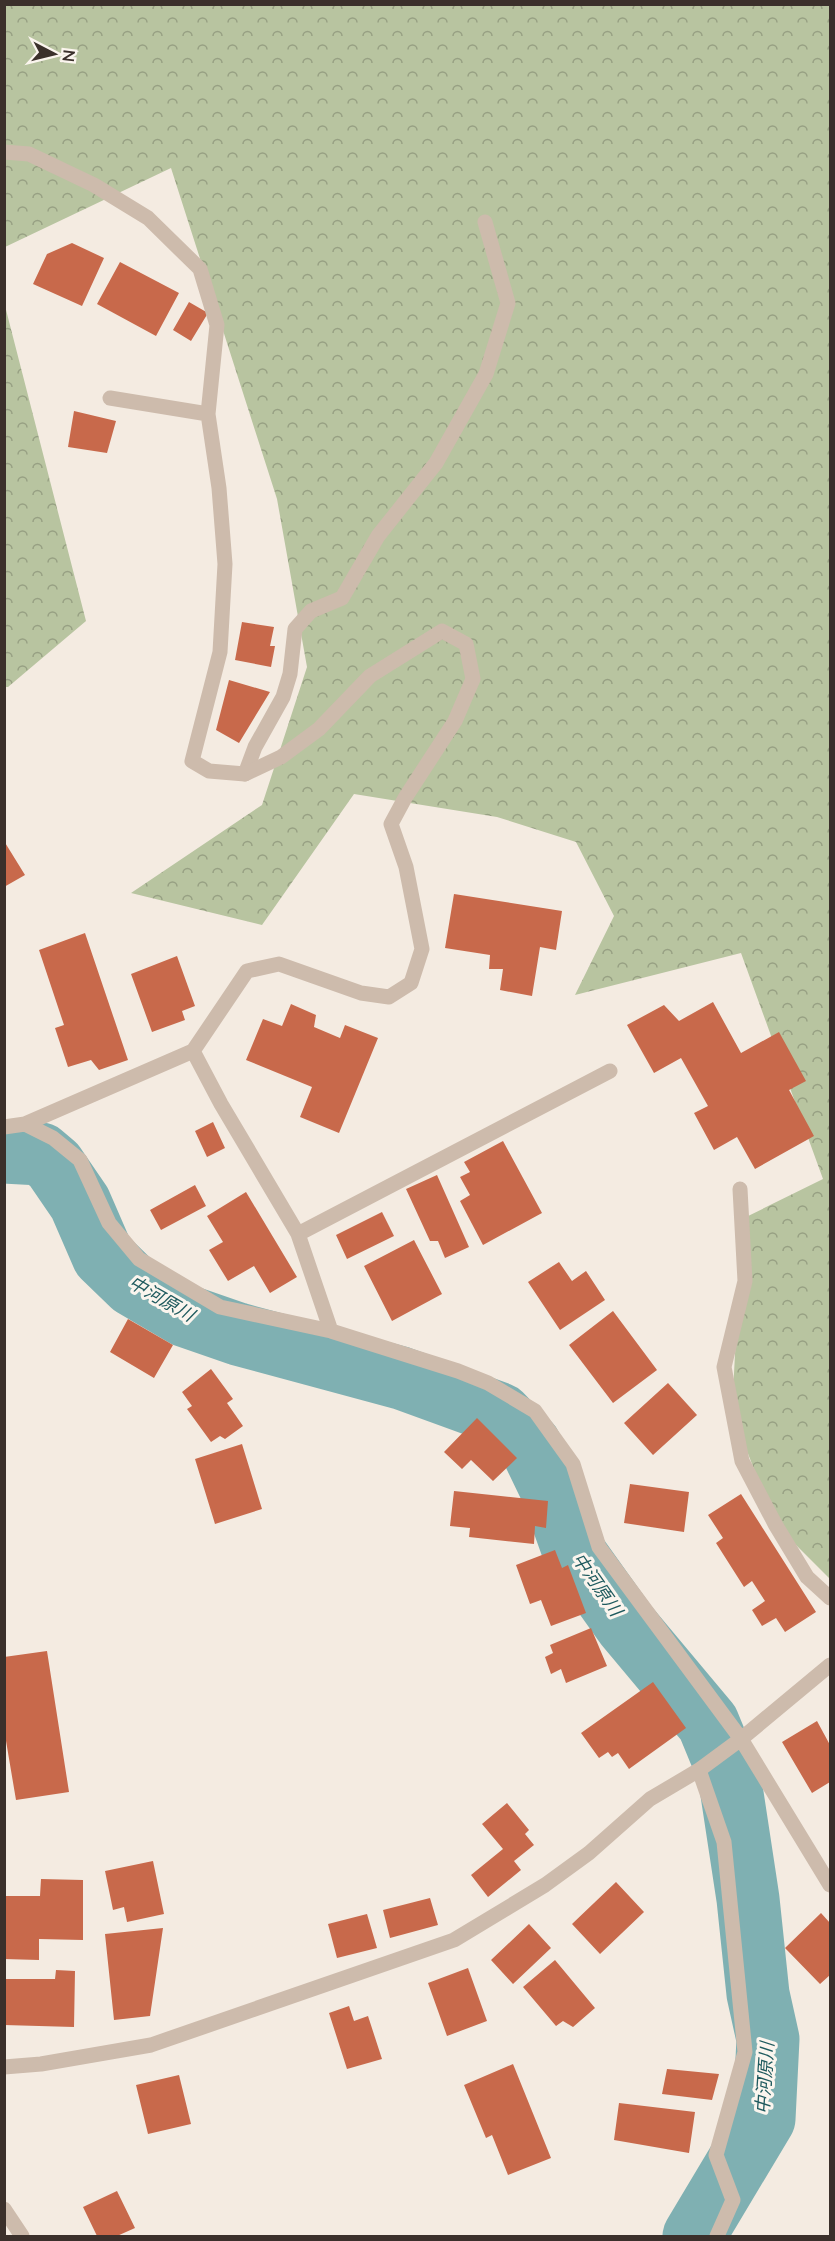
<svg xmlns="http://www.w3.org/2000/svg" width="835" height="2241" font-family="Lato,'Noto Sans JP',sans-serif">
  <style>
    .forest { fill: url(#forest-crowns) }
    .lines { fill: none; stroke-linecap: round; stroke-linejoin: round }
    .river { stroke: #7fb0b2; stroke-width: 63 }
    .building { fill: #c8694b }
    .service { stroke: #cdbbac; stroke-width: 15 }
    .minor { stroke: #cdbbac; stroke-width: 15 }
    .labels { text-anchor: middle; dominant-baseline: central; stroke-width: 6; stroke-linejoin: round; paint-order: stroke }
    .water-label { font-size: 18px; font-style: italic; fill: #1f5a5e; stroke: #fbf5ee }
  </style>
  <defs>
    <pattern id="forest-crowns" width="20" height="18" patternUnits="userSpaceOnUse" patternTransform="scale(1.5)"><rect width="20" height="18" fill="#b8c4a0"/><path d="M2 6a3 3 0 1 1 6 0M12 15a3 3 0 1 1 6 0" fill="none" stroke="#97a083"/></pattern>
  </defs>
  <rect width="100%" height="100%" fill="#f4ebe1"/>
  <!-- forest -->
  <path class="forest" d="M5 5H830V1579L775 1524 732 1412 742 1219 823 1179 741 953 575 995 614 916 576 842 497 817 354 794 262 925 131 893 262 805 307 667 277 499 171 168 5 247Z
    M4 302 86 621 8 687H4Z"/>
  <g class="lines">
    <!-- river -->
    <path class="river" d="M4 1152 41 1154 54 1165 80 1203 103 1256 133 1285 186 1316 238 1334 401 1378 500 1414 530 1445 553 1493 574 1552 626 1625 708 1723 729 1774 748 1899 758 1994 768 2039 764 2119 694 2236"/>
  </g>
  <!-- building -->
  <path class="building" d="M72 243 104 258 82 306 33 284 47 254Z
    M120 262 179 293 156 336 97 304Z
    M189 302 208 313 191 341 173 330Z
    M74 411 116 421 107 453 68 447Z
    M242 622 274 627 270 646H275L271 667 235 660Z
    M229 680 270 692 239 743 216 730Z
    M4 841 25 875 4 887Z
    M454 894 562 911 556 950 540 947 532 996 500 990 503 969H489L490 955 445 948Z
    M85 933 128 1060 99 1070 91 1060 68 1067 55 1028 64 1025 39 950Z
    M177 956 195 1006 182 1011 185 1020 152 1032 131 974Z
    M713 1002 741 1053 779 1032 806 1081 789 1090 814 1136 755 1169 737 1137 714 1150 694 1113 708 1106 681 1058 654 1073 627 1025 664 1005 679 1021Z
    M291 1004 316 1015 314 1027 340 1038 345 1025 378 1038 339 1133 300 1117 312 1087 246 1060 263 1019 282 1026Z
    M213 1122 225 1148 207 1157 195 1131Z
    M503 1141 542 1213 483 1245 460 1201 470 1195 460 1177 470 1172 464 1162Z
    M437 1175 469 1247 445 1258 438 1241H430L406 1189Z
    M195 1185 206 1206 161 1230 150 1210Z
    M246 1192 297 1277 270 1293 254 1266 228 1281 209 1250 223 1242 207 1216Z
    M382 1212 394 1236 347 1259 336 1235Z
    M414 1240 442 1294 392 1321 364 1266Z
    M559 1262 572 1281 586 1271 605 1300 560 1330 528 1282Z
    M613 1311 657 1370 613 1403 569 1345Z
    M128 1319 173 1345 154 1378 110 1352Z
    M211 1369 233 1399 227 1403 243 1426 225 1439 220 1436 211 1442 187 1409 192 1406 182 1392Z
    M668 1383 697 1415 653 1455 624 1423Z
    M477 1418 517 1458 493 1481 471 1460 462 1469 444 1452Z
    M242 1444 262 1509 215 1524 195 1459Z
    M630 1484 689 1492 684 1532 624 1523Z
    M454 1491 548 1501 546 1528 535 1526 534 1544 469 1537 470 1528 450 1526Z
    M741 1494 816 1612 785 1632 776 1618 762 1626 752 1610 765 1601 752 1581 744 1587 716 1543 723 1538 708 1515Z
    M555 1550 562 1568 568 1565 586 1613 551 1626 541 1600 530 1604 516 1565Z
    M591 1628 607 1666 566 1683 561 1669 551 1674 545 1657 553 1653 550 1645Z
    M47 1651 69 1792 16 1800 4 1729V1657Z
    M653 1682 686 1728 629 1769 618 1753 612 1757 608 1752 599 1758 581 1733Z
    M817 1721 830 1745V1782L812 1793 782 1742Z
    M507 1803 529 1830 525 1834 534 1845 514 1861 521 1870 488 1897 471 1875 503 1849 482 1824Z
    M153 1861 164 1914 127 1922 124 1907 113 1910 105 1871Z
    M41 1879 83 1880V1940L39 1939V1960L4 1959V1896H40Z
    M616 1882 644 1912 600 1954 572 1924Z
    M430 1898 438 1925 390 1938 383 1910Z
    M821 1913 830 1923V1975L820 1984 785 1948Z
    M367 1914 377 1948 337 1958 328 1924Z
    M529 1924 551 1948 513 1984 491 1960Z
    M163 1928 150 2016 114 2020 105 1934Z
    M555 1960 595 2008 573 2027 563 2021 556 2026 523 1987Z
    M468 1968 487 2021 447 2036 428 1983Z
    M56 1970 75 1971 74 2027 4 2025V1979H55Z
    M349 2006 354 2021 368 2016 382 2059 347 2069 329 2013Z
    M513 2064 551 2158 508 2175 492 2135 486 2138 464 2085Z
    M667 2069 719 2074 712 2100 662 2094Z
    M179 2075 191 2124 148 2134 136 2085Z
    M619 2103 695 2112 689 2153 614 2140Z
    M117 2191 135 2228 117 2236H97L83 2207Z"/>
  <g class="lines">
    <!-- service -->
    <path class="service" d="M245 774 255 747 283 697 290 674 295 629 311 611 342 598 378 536 436 463 486 374 508 303 485 222"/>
    <!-- minor -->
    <path class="minor" d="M4 152 29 154 94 185 148 218 200 269 217 325 208 414 219 488 225 564 220 652 192 761 209 771 245 774 281 757 319 729 370 676 442 631 466 644 473 679 455 721 405 798 391 824 406 867 422 949 411 983 389 997 361 993 279 964 247 971 193 1051 221 1104 298 1234 331 1331
      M110 398 208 414
      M25 1124 193 1051
      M4 1127 25 1124 53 1138 80 1160 109 1223 139 1259 220 1307 331 1331 458 1371 488 1383 535 1411 573 1464 599 1547 741 1739 830 1885
      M740 1189 745 1281 724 1367 742 1461 775 1524 807 1577 830 1598
      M298 1234 610 1071
      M699 1770 724 1842 745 2052 716 2155 733 2200 717 2236
      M4 2067 41 2064 151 2045 454 1940 545 1885 589 1853 650 1799 699 1770 741 1739 830 1665
      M4 2209 22 2236"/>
  </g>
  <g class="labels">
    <!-- water labels -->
    <g class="water-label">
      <text transform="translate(162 1298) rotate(30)">中河原川</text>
      <text transform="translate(598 1584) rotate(55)">中河原川</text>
      <text transform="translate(764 2078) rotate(-86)">中河原川</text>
    </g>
  </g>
  <!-- border -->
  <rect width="835" height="2241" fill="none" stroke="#3b302b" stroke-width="12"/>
  <!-- north arrow -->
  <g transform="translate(54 54) rotate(97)" stroke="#fbf5ee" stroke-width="4.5" paint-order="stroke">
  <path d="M0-4.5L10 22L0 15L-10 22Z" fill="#3b302b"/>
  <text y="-9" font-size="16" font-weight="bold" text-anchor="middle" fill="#3b302b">N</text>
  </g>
</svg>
